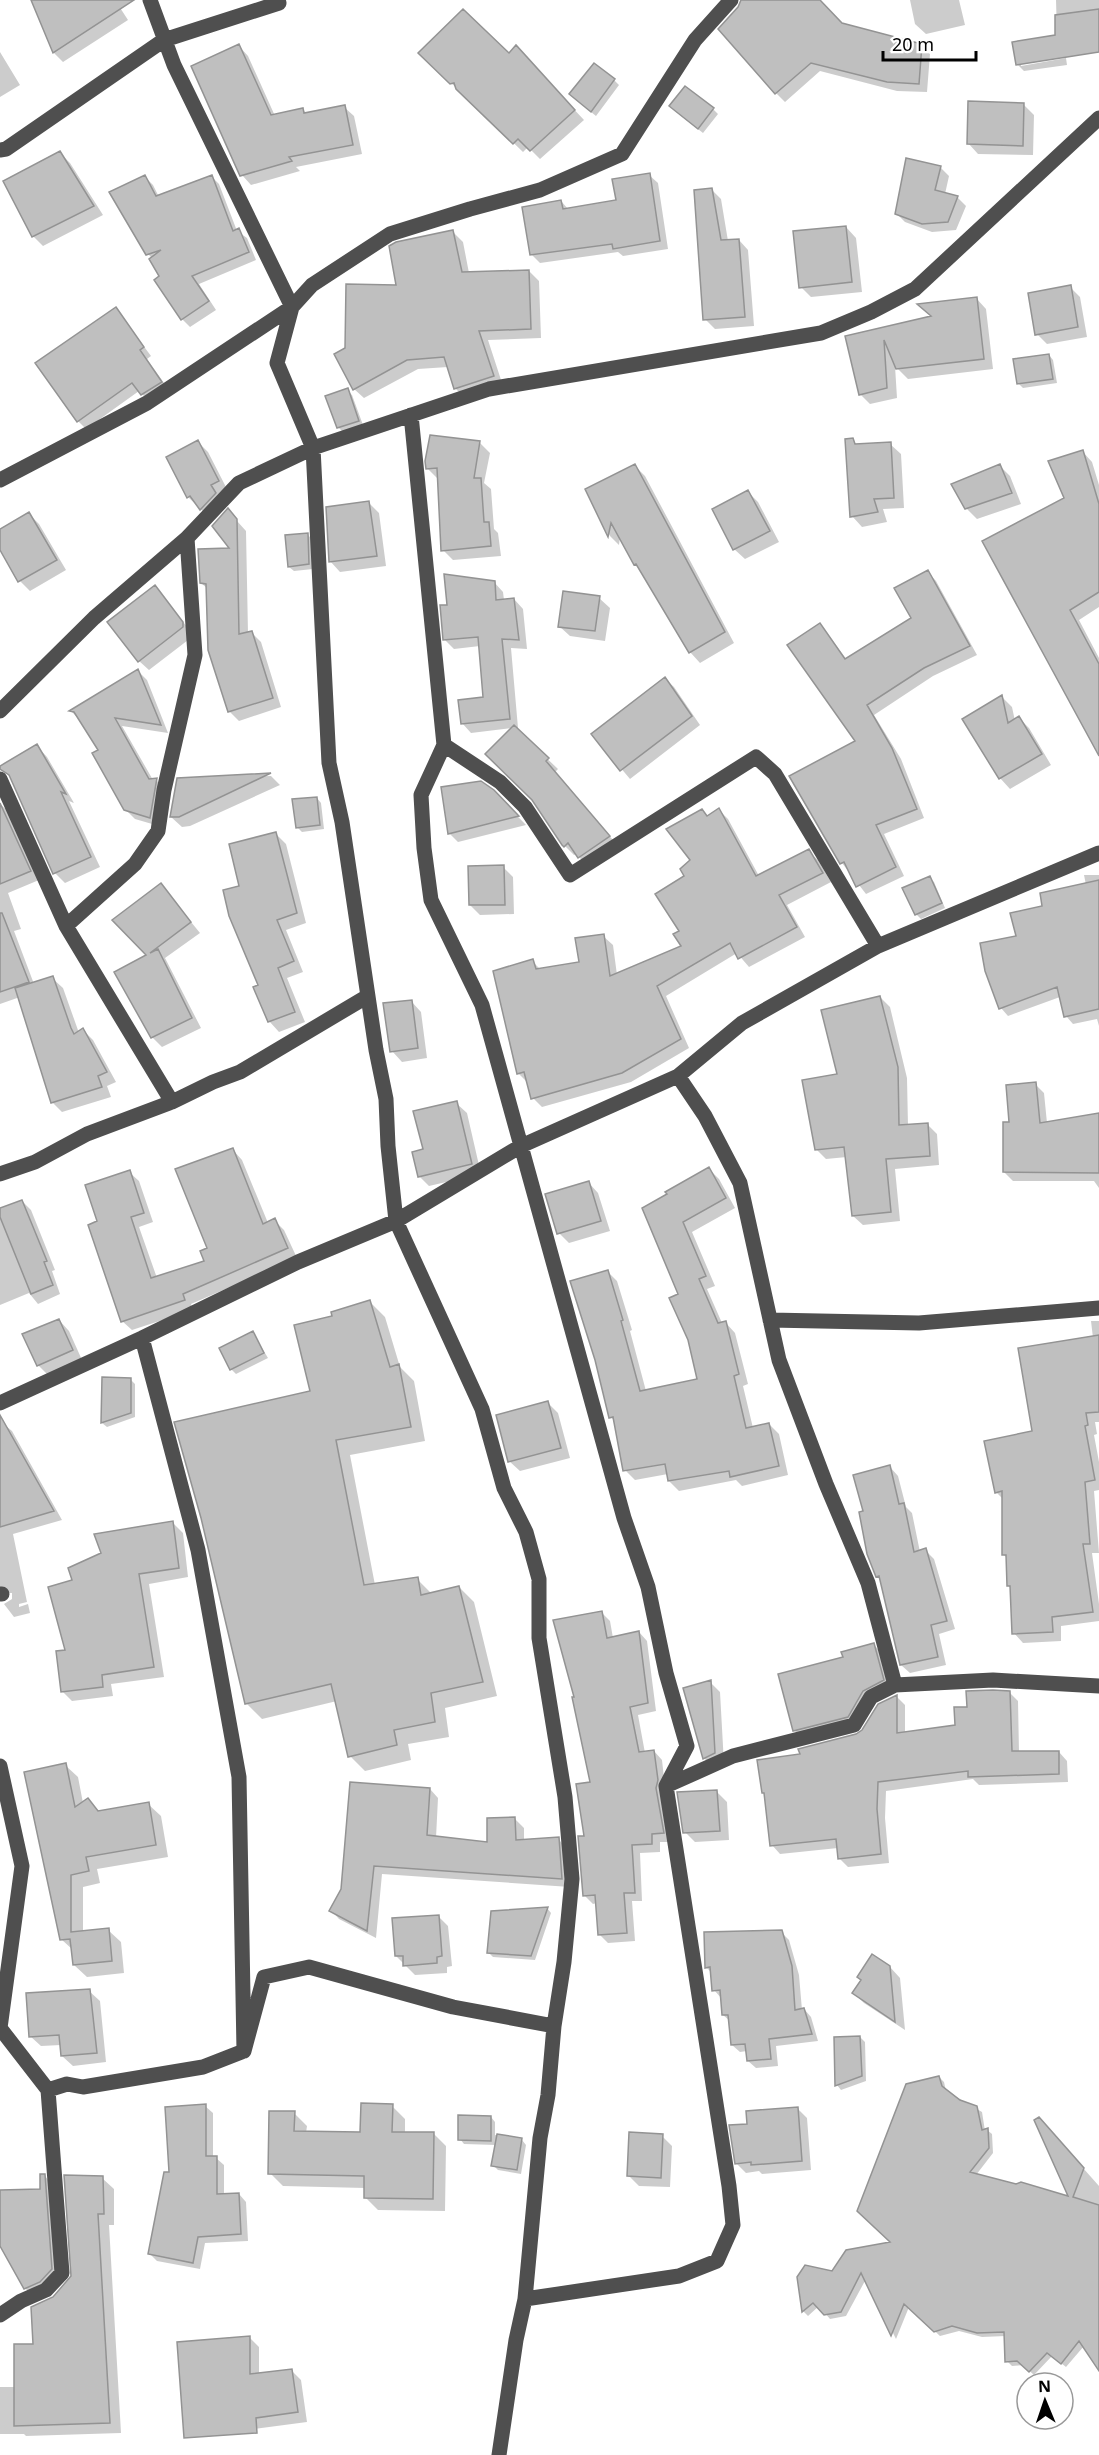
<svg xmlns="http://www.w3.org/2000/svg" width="1099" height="2455" font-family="'Noto Sans',sans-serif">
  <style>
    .shadow { fill: #0003 }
    .building { fill: #bfbfbf; stroke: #939393; stroke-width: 1.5 }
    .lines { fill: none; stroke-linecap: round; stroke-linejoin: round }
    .minor { stroke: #4f4f4f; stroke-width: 15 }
  </style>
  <rect width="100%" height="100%" fill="#fff"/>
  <!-- shadow -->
  <path class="shadow" d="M38 0H115L128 20 63 62 54 53 34 3Z
    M762 0H818L842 25 921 45 930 54 927 92 897 91 820 71 785 102 776 93Z
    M910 0H959L965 25 926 34 915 24Z
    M1056 0H1099V41L1021 63V66L1066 58 1067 65 1024 71 1017 64 1057 36Z
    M239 46 248 56 275 116 303 110 307 114 344 107 354 116 362 154 296 167 300 171 251 185 242 175Z
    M0 52 20 85 0 97Z
    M420 53 525 57 584 120 540 159 528 147 523 152Z
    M614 80 619 85 596 116 575 99Z
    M1023 104 1034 115 1033 155 978 154 968 143Z
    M713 109 718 114 703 133 675 111Z
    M60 153 70 163 103 215 43 246 33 236Z
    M940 167 949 176 945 194 958 198 966 206 956 230 932 232 905 222 896 213Z
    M649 175 658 183 668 249 623 256 618 252 540 263 532 255 561 201 568 209 618 202Z
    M145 177 153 185 159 197 212 177 219 184 237 231 247 238 256 260 199 284 216 310 190 327 182 319 152 258 148 254Z
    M712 190 721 199 728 241 739 240 748 250 754 326 715 329 705 319Z
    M846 227 856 238 862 292 811 297 801 287Z
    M453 232 463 242 469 273 529 271 539 281 541 338 488 340 503 386 465 398 455 388 448 367 418 369 364 398 354 389 347 349 397 287Z
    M1070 287 1080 297 1087 337 1047 344 1037 334Z
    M976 298 986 309 993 369 908 379 895 366 897 398 870 404 860 394 847 337 933 317Z
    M116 309 151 356 147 359 169 390 150 402 139 391 86 429 78 421Z
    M1049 355 1053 360 1057 383 1023 388 1018 383Z
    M347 390 352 395 363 425 343 432 338 427Z
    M852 440 858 446 890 444 901 454 904 508 883 509 887 522 862 527 852 516Z
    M198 442 208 452 228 491 211 519 188 497Z
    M480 443 490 453 484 483 491 489 494 529 498 533 501 556 453 560 443 550 438 479 428 469Z
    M1083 452 1092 462 1099 485V607L1079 620 1099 658V745L985 542 1066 499Z
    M635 466 645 476 734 643 700 663 690 652 620 537 619 545 610 536 587 490Z
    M1000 466 1010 476 1021 504 977 519 966 508Z
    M748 492 758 502 779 542 745 559 734 549Z
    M369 503 379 513 386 566 340 572 330 561Z
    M228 511 246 531 248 633 251 632 261 642 281 707 239 721 229 711 208 589 201 583 232 549Z
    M29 514 39 524 66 570 30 591 20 581 0 547V530Z
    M307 534 312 539 313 569 294 571 289 567Z
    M928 572 936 581 977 655 933 676 874 715 901 759 924 818 884 834 904 876 866 894 842 863 857 741 820 624 847 660 913 619Z
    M494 582 503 592 504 600 514 599 523 609 527 649 511 648 518 728H515L558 769 555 772 618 846 589 867 576 854 574 855 563 844 512 728 471 733 462 723 485 699 480 646 454 649 445 640 448 606Z
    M155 587 192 633V637L149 670 139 661Z
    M599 598 610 608 605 641 570 636 559 626Z
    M138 671 147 680 168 733 122 726 153 780H156L165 789 159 826 135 819 125 809 100 750 79 719 71 711Z
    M665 679 674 687 700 725 630 779 593 735Z
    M1002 697 1012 707 1015 721 1019 718 1029 728 1051 765 1010 789 1000 778 964 719Z
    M37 746 47 757 74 803 69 801 100 867 65 883 55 873 10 777 0 767Z
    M271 776 280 785 190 826 182 827 171 817 178 779Z
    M493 791 526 825 458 842 449 833Z
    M317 798 321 803 324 829 302 832 297 827Z
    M0 804 8 811 39 880 8 893 21 929 14 931 34 984 52 978 63 988 79 1033 83 1030 93 1040 116 1082 107 1086 111 1097 62 1112 52 1102 20 997 0 1004Z
    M719 810 728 819 759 876 808 851 818 860 831 882 787 905 805 937 749 967 737 953 666 996 689 1048 631 1082 542 1107 533 1098 527 1082 518 1073 532 961 541 970 580 964 603 936 613 945 617 975 683 947 681 931 686 876 692 860 702 811 709 817Z
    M276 834 286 844 306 923 286 930 303 972 287 978 305 1022 279 1032 269 1021 241 887Z
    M503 867 513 877 514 914 480 915 470 905Z
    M1084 875H1099V1026L1097 1019 1073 1024 1066 1016 1060 997 1008 1016 1001 1008 1017 937 1044 907 1086 885Z
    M929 878 934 882 945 908 921 919 916 914Z
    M161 885 200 933 165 958 201 1028 162 1047 152 1037 148 956Z
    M880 997 890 1007 907 1078 908 1126 927 1124 937 1134 939 1165 895 1169 900 1221 863 1225 853 1216 847 1157 826 1159 817 1150 839 1075Z
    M411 1001 421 1012 427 1058 402 1062 392 1051Z
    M1035 1084 1044 1093 1047 1123 1099 1115V1188L1094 1181H1013L1004 1172 1011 1124Z
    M456 1103 467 1113 481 1174 429 1186 419 1176 425 1150Z
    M233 1150 242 1160 268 1223 274 1220 284 1230 297 1258 191 1304 193 1310 132 1330 122 1321 129 1172 139 1181 153 1222 139 1227 157 1278 206 1261Z
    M709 1169 719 1179 735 1208 692 1232 715 1286 707 1289 722 1323H726L735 1333 748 1384 743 1386 753 1428 769 1424 779 1434 788 1475 742 1486 736 1480 679 1491 669 1481 668 1474 635 1480 625 1470 616 1423 611 1417 607 1271 617 1281 632 1330 630 1331 646 1391 699 1380 680 1295 644 1209Z
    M588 1182 598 1193 610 1231 569 1243 559 1233Z
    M22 1201 31 1210 55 1270 52 1271 60 1294 38 1304 29 1293 0 1305V1210Z
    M370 1302 385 1317 400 1367 414 1381 425 1441 350 1455 375 1585 417 1579 432 1594 459 1587 474 1602 497 1696 445 1708 449 1737 408 1744 411 1760 365 1771 350 1756 337 1701 262 1719 247 1704 202 1518 312 1392 334 1317Z
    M59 1320 69 1331 82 1360 48 1375 38 1365Z
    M1091 1321H1099V1422H1095L1097 1434 1094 1435 1099 1462V1490L1094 1491 1099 1553H1092L1099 1604V1621L1061 1626V1641L1023 1643 1014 1633 1011 1588 1008 1585 1007 1558 1003 1554V1499L996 1492 1093 1338Z
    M253 1333 268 1358 236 1374 231 1369Z
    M103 1379H130L135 1384V1417L107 1427 102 1423Z
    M548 1403 558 1413 570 1458 520 1471 509 1461Z
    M0 1421 12 1431 62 1520 13 1534 27 1602 19 1604V1607L28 1604 30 1613 14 1617 4 1604 12 1599V1593H7L0 1587Z
    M890 1467 898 1476 906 1507 912 1513 920 1552 925 1550 934 1559 955 1629 939 1634 946 1665 910 1673 901 1665 882 1580 877 1576Z
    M173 1523 183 1533 188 1577 149 1584 164 1677 111 1684 113 1696 72 1701 62 1691 73 1581Z
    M602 1613 610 1621 613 1638 639 1632 647 1641 656 1711 638 1715 645 1753 654 1751 662 1760 671 1842H660V1852L640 1853 642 1901H632L635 1941 608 1943 599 1934 597 1903 593 1904 584 1895 586 1837 592 1783Z
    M873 1644 883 1654 893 1690 873 1701 857 1726 804 1740 794 1730 845 1658Z
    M710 1682 720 1692 724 1764 714 1768 704 1758Z
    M1009 1692 1018 1701 1019 1752H1059L1067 1761 1068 1782 979 1785 973 1779 886 1791 885 1818 889 1863 848 1867 839 1858 838 1848 780 1854 772 1845 766 1795 764 1793 801 1755 857 1736 897 1697 905 1705V1734L957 1727 968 1708Z
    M65 1765 78 1777 83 1803 87 1800 100 1812 148 1804 161 1816 168 1857 97 1869 100 1883 83 1887V1933L108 1930 121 1942 124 1973 87 1977 74 1965 73 1950 61 1939Z
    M430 1789 438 1798 436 1838 488 1843 515 1819 524 1828V1841L558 1839 567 1848 570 1887 382 1874 376 1938 339 1919 331 1910Z
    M717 1792 727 1802 729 1840 695 1842 685 1832Z
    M547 1908 551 1913 535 1960 493 1957 488 1952Z
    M438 1916 448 1926 452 1966 447 1967V1973L415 1975 396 1956Z
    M781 1932 789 1940 799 1975 802 2010 804 2009 811 2017 818 2041 776 2046 778 2066 756 2068 748 2061 747 2051 740 2052 732 2045 730 2021 723 2015 722 1999 714 1990 712 1973 706 1967Z
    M890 1967 900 1978 905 2030 864 2003 854 1993Z
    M89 1991 100 2001 106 2062 73 2066 62 2056 61 2045 41 2046 30 2036Z
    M860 2037 865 2042 866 2081 841 2090 837 2085 835 2038Z
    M939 2077 944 2082 946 2091 982 2112 985 2131 987 2130 992 2134 993 2153 976 2175 1071 2198 1044 2124 1099 2186V2368L1084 2346 1066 2367 1052 2356 1034 2375 1023 2365 1012 2366 1007 2361 1006 2336 982 2337 959 2331 940 2336 909 2307 896 2339 866 2279 846 2316 830 2319 819 2306 808 2316 804 2312 799 2277 832 2273 893 2243Z
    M205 2106 213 2113V2158H216L224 2165V2195L239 2194 246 2202 248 2241 205 2243 200 2269 157 2261 150 2254 170 2173Z
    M392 2106 405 2119V2133H433L446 2146 445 2211 378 2210 365 2197V2188L283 2186 270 2173 294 2113 307 2126 306 2133H362Z
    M797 2108 807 2118 811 2170 762 2174 759 2171 746 2173 737 2164Z
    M491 2117 495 2122V2135L522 2140 526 2145 521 2174 498 2170 493 2165 496 2145 464 2144 460 2139Z
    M662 2136 672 2146 670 2187 639 2186 628 2175Z
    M44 2175 53 2185 61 2279 35 2298 25 2288 3 2248H0V2191L41 2190Z
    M102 2178 114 2189V2225H109L121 2433 26 2436 24 2434H0V2387H16L54 2298 73 2276Z
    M249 2337 259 2347V2375L291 2370 301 2380 307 2422 195 2437Z"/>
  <!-- building -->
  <path class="building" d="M31 0H134L53 53Z
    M741 0H820L842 23 922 44 919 84 887 82 811 63 775 94 718 29 738 7Z
    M463 9 509 53 516 45 575 110 530 151 518 139 513 144 456 89 454 83 450 84 418 53Z
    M1099 9V52L1016 65 1012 42 1055 35V15Z
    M239 44 271 115 303 108 304 113 345 105 353 145 289 157 292 161 240 176 191 66Z
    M594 63 615 79 591 112 569 94Z
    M685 86 714 108 698 129 669 106Z
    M968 101 1024 103 1023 146 967 144Z
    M60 151 94 206 32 237 3 181Z
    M906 158 941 166 935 190 958 196 948 222 922 224 895 214Z
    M650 173 660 241 613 249 612 244 530 255 522 207 561 200 563 209 616 200 612 179Z
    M145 175 156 196 212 175 233 231 239 228 249 252 192 276 209 301 181 320 154 280 159 276 149 259 161 250 146 255 109 192Z
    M712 188 721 240 739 239 745 317 703 320 694 190Z
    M846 226 852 282 799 288 793 231Z
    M453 230 462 272 529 270 531 329 479 331 494 376 454 389 444 357 407 360 353 390 334 354 345 348 346 284 396 285 389 246 396 242Z
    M1071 285 1078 327 1035 335 1028 293Z
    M977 297 984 359 896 369 884 340 887 388 859 395 845 336 931 316 917 304Z
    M116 307 144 347 140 350 162 382 141 395 132 383 77 422 35 363Z
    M1049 354 1053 379 1017 384 1013 359Z
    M348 388 359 421 337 428 325 396Z
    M430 435 480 441 474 478H481L484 522H489L491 546 441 551 437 468 426 469 425 461Z
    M853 438 855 444 891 442 894 498 874 499 878 512 850 517 845 439Z
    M198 440 219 481 211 485 216 493 200 510 190 496 187 498 166 457Z
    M1083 450 1099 504V592L1070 610 1099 664V756L982 541 1064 498 1048 461Z
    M635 464 725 632 689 653 636 564 634 565 611 523 608 537 585 489Z
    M1000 464 1012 493 965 509 951 484Z
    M748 490 770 531 733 550 712 509Z
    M369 501 377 556 329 562 326 507Z
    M228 508 237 519 239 634 252 631 273 698 228 712 208 650 206 584 200 583 198 549 229 548 212 526Z
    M29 512 57 560 18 582 0 550V529Z
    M308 533 309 564 288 567 285 535Z
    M928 570 970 646 924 668 867 705 892 748 917 809 876 825 896 867 856 887 844 862 840 864 789 776 855 741 787 645 820 623 845 659 911 618 894 588Z
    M444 574 495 581 496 600 514 598 519 640 502 639 510 719 461 724 458 700 483 697 478 637 443 640 440 605H447Z
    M155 585 183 622V627L138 662 107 622Z
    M563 591 600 596 595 631 558 627Z
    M138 669 161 725 115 718 149 779 157 778 150 818 124 810 92 753 98 750 74 712 69 711Z
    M665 677 692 716 620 771 591 734Z
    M1002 695 1008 723 1019 716 1042 754 999 779 962 719Z
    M514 725 549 758 546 761 610 836 578 858 568 843 564 847 562 845 532 800 485 754Z
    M37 744 66 794 61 792 91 857 53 874 9 775 0 769V766Z
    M271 773 179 817H170L177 778Z
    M481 781 494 790 519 816 448 834 441 787Z
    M317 797 320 825 296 828 292 799Z
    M0 803 31 871 0 884Z
    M719 808 756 876 809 849 823 873 779 895 797 927 738 959 730 943 657 986 681 1039 622 1073 531 1099 524 1072 517 1074 493 971 533 959 536 969 579 962 575 938 604 934 610 976 681 946 673 934 679 931 655 894 684 876 680 869 690 860 666 829 702 809 707 816Z
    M276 832 297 913 277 920 294 961 278 968 295 1012 268 1022 253 987 258 985 229 916 223 890 239 886 229 844Z
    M504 865 505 905H469L468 866Z
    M930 876 942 903 915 915 902 888Z
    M1099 880V1009L1064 1017 1057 987 999 1009 985 971 980 943 1016 936 1010 913 1042 906 1040 893Z
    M161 883 191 922 150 953 158 949 192 1018 151 1038 114 972 146 955 112 920Z
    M0 913H2L29 982 0 992Z
    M53 976 71 1028 74 1034 83 1028 107 1072 98 1076 102 1087 51 1103 15 988Z
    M880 996 898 1067 899 1125 928 1123 930 1156 886 1159 891 1212 852 1216 844 1147 815 1150 802 1080 837 1074 821 1010Z
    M412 1000 418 1048 390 1052 383 1003Z
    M1036 1082 1040 1123 1099 1113V1173L1003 1172V1122H1009L1006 1085Z
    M457 1101 472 1164 418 1177 412 1152 423 1149 413 1111Z
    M233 1148 263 1224 275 1218 288 1248 183 1294 185 1300 121 1322 88 1225 97 1221 85 1185 130 1170 144 1213 131 1217 151 1278 204 1261 200 1251 207 1248 175 1169Z
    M709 1167 726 1198 683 1222 706 1276 699 1279 718 1323 726 1321 739 1374 734 1376 746 1428 769 1423 779 1466 730 1477 729 1471 668 1481 665 1464 623 1471 613 1417 609 1418 595 1360 570 1281 608 1270 623 1320 621 1321 640 1391 697 1379 688 1340 669 1298 678 1294 642 1208 667 1194 665 1192Z
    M589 1181 601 1221 557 1234 545 1194Z
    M22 1200 47 1261 44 1262 53 1285 31 1294 0 1217V1208Z
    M370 1300 390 1367 399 1364 411 1427 336 1440 364 1585 418 1577 421 1595 459 1586 483 1682 431 1693 435 1722 394 1730 397 1745 348 1757 331 1684 245 1704 201 1518 174 1422 310 1391 294 1325 332 1316 331 1312Z
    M59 1319 73 1350 37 1366 22 1334Z
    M253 1331 264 1353 230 1370 219 1348Z
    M1099 1335V1412L1086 1413 1088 1425 1085 1426 1095 1480 1085 1482 1090 1544H1083L1093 1612 1052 1617 1053 1632 1012 1634 1010 1586H1007L1006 1555H1002V1491L995 1493 984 1441 1032 1431 1018 1348Z
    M102 1377 131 1378V1413L101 1423Z
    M548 1401 561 1448 508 1462 496 1415Z
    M0 1415 54 1511 0 1527Z
    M890 1465 899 1504 904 1503 914 1552 926 1548 947 1621 931 1625 938 1657 900 1665 879 1576 876 1577 867 1554 859 1512 863 1511 853 1475Z
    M173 1521 179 1568 139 1574 154 1667 102 1675 103 1687 61 1692 56 1651 65 1650 48 1587 72 1580 68 1568 101 1553 94 1534Z
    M602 1611 607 1638 639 1631 648 1703 630 1707 639 1752 654 1750 658 1780 656 1788 664 1833 652 1834V1844L632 1845 635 1893H624L627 1933 598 1935 595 1895 583 1896 578 1836H584L576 1784 590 1782 572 1697H574L553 1620Z
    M874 1643 884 1680 863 1691 848 1717 793 1731 778 1674 843 1657 841 1652Z
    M711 1680 715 1753 703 1759 683 1688Z
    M993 1690 1010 1691 1012 1751H1059V1774L968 1777V1771L878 1782 877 1809 881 1854 838 1859 836 1839 770 1846 764 1793H762L757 1760 800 1754 798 1749 856 1734 862 1730 878 1704 897 1695V1733L955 1725 954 1707H967L966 1691Z
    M66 1763 75 1807 88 1798 98 1811 149 1802 156 1845 86 1857 89 1871 71 1875V1932L109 1928 112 1961 73 1965 70 1939 60 1940 24 1772Z
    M350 1782 430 1788 427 1835 487 1842V1818L515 1817 516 1840 559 1837 562 1879 374 1866 367 1931 329 1911 341 1889Z
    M717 1790 720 1831 683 1833 677 1792Z
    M548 1907 531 1956 487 1953 491 1911Z
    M439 1915 442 1956 437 1957V1963L403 1966V1956H395L392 1918Z
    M782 1930 792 1966 795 2010 804 2008 812 2034 769 2039 771 2059 747 2061 745 2044 731 2045 728 2015H722L720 1990 712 1991 710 1967 705 1968 704 1932Z
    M872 1954 890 1966 895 2022 852 1993 861 1980 857 1977Z
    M90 1989 97 2053 61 2056 59 2035 29 2037 26 1993Z
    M860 2036 862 2076 835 2086 834 2037Z
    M939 2076 942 2086 960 2100 977 2106 982 2130 988 2128 989 2148 970 2172 1016 2184 1021 2182 1068 2196 1034 2120 1039 2117 1084 2168 1073 2197 1099 2205V2371L1079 2341 1061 2364 1047 2353 1029 2372 1017 2361 1005 2362 1004 2332 977 2333 952 2326 934 2332 904 2304 891 2336 861 2273 841 2312 824 2315 813 2303 802 2312 797 2277 805 2265 832 2271 846 2250 890 2242 857 2211 906 2084Z
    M361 2103 393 2104 392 2132H434L433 2199 364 2198V2176L268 2174 269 2111H295L294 2131 360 2132Z
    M206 2104V2156H217V2194L239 2193 241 2234 198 2237 193 2263 148 2254 164 2172H169L165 2107Z
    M798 2107 802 2161 751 2165V2162L735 2164 729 2125 747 2124 746 2111Z
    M458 2115 491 2116V2141L458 2140Z
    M629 2132 663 2134 661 2178 627 2176Z
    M497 2134 522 2138 517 2170 491 2166Z
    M40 2174H45L52 2269 40 2282 24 2289 0 2246V2190L40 2189Z
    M64 2175 103 2176 104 2214H98L110 2423 14 2426V2344H33L31 2307 53 2297 71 2276Z
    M250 2336V2374L292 2369 298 2412 256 2418 257 2433 184 2438 177 2342Z"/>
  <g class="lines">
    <!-- minor -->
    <path class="minor" d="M150 0 174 65 292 307 277 363 313 448 329 763 342 822 376 1050 386 1099 388 1146 396 1221 482 1409 504 1488 526 1532 539 1579V1638L565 1797 572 1879 564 1962 554 2026 548 2095 540 2138 525 2299 516 2340 499 2455
      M0 150 6 149 164 40 279 3
      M411 415 444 745 500 782 525 807 570 875 756 757 775 774 878 946
      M0 480 147 403 292 307 312 285 390 234 470 209 540 190 622 154 695 40 731 0
      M0 711 94 618 187 538 239 483 313 448 489 389 821 333 871 312 915 289 1099 118
      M444 745 421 795 424 848 431 900 482 1005 624 1518 648 1587 666 1673 687 1746 666 1786 729 2186 733 2225 717 2261 679 2276 525 2299
      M0 779 66 926 172 1102
      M66 926 135 864 158 831 164 790 195 655 187 538
      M678 1076 705 1116 740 1183 779 1360 826 1484 868 1583 895 1685
      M0 1174 35 1162 87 1134 172 1102 213 1082 240 1072 368 996
      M770 1320 919 1323 1099 1308
      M142 1338 198 1550 239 1777 244 2051 264 1977 309 1967 453 2007 554 2026
      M0 1403 142 1338 298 1262 396 1221 521 1146 678 1076 742 1023 878 946 1099 853
      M0 1594H2
      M0 1766 22 1866 0 2028 48 2090 62 2273 46 2290 21 2301 0 2315
      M666 1786 733 1756 854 1725 871 1697 895 1685 993 1680 1099 1686
      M48 2090 67 2084 83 2087 203 2067 244 2051"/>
  </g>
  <!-- north arrow -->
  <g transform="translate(1045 2401) rotate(358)"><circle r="28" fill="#ffffff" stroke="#999999" stroke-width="1.5"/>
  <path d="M0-4.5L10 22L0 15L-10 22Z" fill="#000000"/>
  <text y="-9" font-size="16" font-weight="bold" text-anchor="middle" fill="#000000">N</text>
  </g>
  <!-- scale -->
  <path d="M883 51v9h93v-9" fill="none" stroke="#000000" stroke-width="3"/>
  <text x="892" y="51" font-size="18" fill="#000000" stroke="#ffffff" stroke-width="4.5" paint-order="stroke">20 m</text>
</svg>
